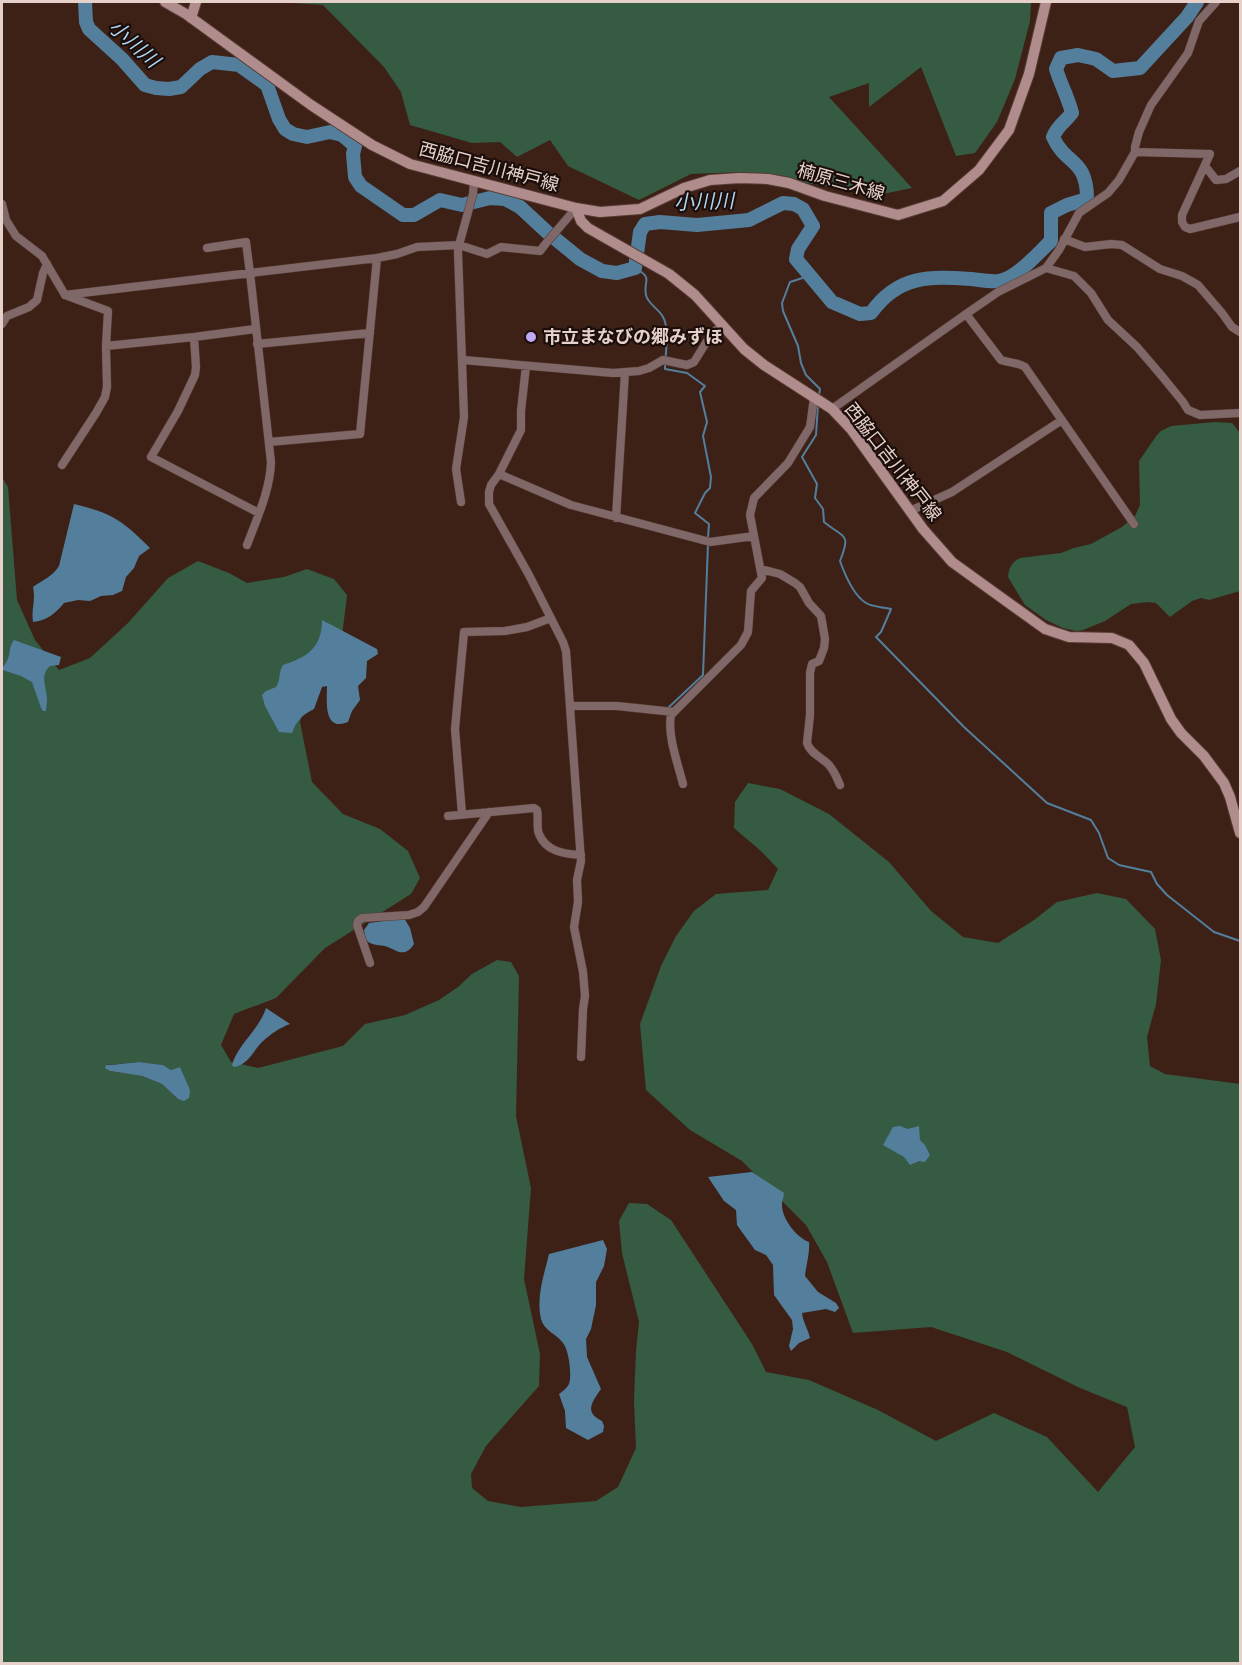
<svg xmlns="http://www.w3.org/2000/svg" width="1242" height="1665" font-family="Karla,'Noto Sans JP',sans-serif">
  <style>
    .green { fill: #355b42; fill-rule: evenodd }
    .water { fill: #537f9d }
    .lines { fill: none; stroke-linecap: round; stroke-linejoin: round }
    .stream { stroke: #537f9d; stroke-width: 2 }
    .river { stroke: #537f9d; stroke-width: 14 }
    .minor-casing { stroke: #583d34; stroke-width: 9 }
    .secondary-casing { stroke: #583d34; stroke-width: 12 }
    .minor { stroke: #806869; stroke-width: 8 }
    .secondary { stroke: #b18c8d; stroke-width: 10 }
    .poi-dot { fill: #bfa9f4; stroke: #1b0e0a; stroke-width: 2 }
    .labels { text-anchor: middle; dominant-baseline: central; stroke-width: 4.5; stroke-linejoin: round; paint-order: stroke }
    .street-label { font-size: 18px; fill: #e5d1ca; stroke: #1b0e0a }
    .poi-label { font-size: 18px; font-weight: bold; fill: #e5d1ca; stroke: #1b0e0a; text-anchor: start }
    .water-label { font-size: 20px; font-style: italic; fill: #afd7f4; stroke: #1b0e0a }
  </style>
  <rect width="100%" height="100%" fill="#3d2117"/>
  <!-- green -->
  <path class="green" d="M290 2H1031L1030 21 1015 79 997 122 975 153 956 156 921 67 869 107V83L829 97 912 188 878 195 742 172 691 174 639 200 568 166 550 140 517 157 500 142 472 143 410 125 401 92 384 67 323 5 292 3Z
    M1215 422 1232 423 1240 433V591L1209 600 1201 598 1192 601 1170 617 1156 603 1147 602 1131 604 1105 621 1083 630 1076 631 1063 628 1046 620 1025 605 1008 577C1009 567 1012 562 1020 558L1061 553 1074 548 1091 544 1122 527 1135 516 1140 505 1139 461 1157 435 1161 431 1171 426Z
    M2 477 8 487 17 600 35 640 59 670 90 658 128 623 168 578 198 561 229 573 247 583 284 577 307 569 334 579 347 595 342 636 309 689 300 722 312 782 343 814 380 829 408 851 420 878 411 894 325 948 276 998 234 1014 221 1045 231 1062 258 1068 343 1046 365 1024 405 1015 439 1000 458 987 472 974 497 960 511 962 519 976 516 1116 531 1188 524 1279 540 1354 539 1386 486 1446 471 1474 472 1488 488 1501 521 1507 596 1501 618 1487 636 1448 634 1401 636 1351 639 1322 622 1253 619 1221 629 1203 647 1204 671 1220 752 1344 766 1372 809 1380 878 1410 936 1441 994 1413 1047 1437 1098 1492 1135 1447 1127 1407 1080 1388 1007 1352 931 1327 853 1333 827 1262 806 1225 742 1161 690 1130 646 1090 640 1024 661 966 676 936 694 911 716 894 768 890 778 869 762 852 734 828 735 802 748 783 780 789 829 814 889 862 931 911 963 937 998 943 1034 920 1057 902 1097 893 1126 899 1155 929 1161 960 1156 1004 1147 1037 1150 1066 1165 1074 1240 1084V1659L1239 1663H2ZM139 1062 163 1065 171 1070 180 1067 178 1099 162 1084 142 1076 110 1071 106 1065Z"/>
  <!-- water -->
  <path class="water" d="M74 504C112 513 123 521 150 548L139 556 134 568 126 577 122 591 113 595 101 596 90 601 78 600 64 603C56 613 46 621 33 622 31 608 36 602 33 587 44 579 52 577 59 566Z
    M322 620 377 649 378 654 367 661 366 678 358 686 360 700 352 711 348 722C323 732 327 701 327 686L322 687 314 709C302 715 297 720 292 733L279 732 265 706 262 695 266 691 276 687C281 680 278 672 283 665 307 657 322 648 322 620Z
    M14 640 61 657 59 665 50 666C39 676 47 688 47 700 47 704 46 707 46 711H43L41 708 32 682 21 676 3 670V667C13 655 7 649 14 640Z
    M404 918 410 928 414 944C404 959 397 950 385 946 380 945 374 945 370 943 365 941 365 935 364 930L369 923Z
    M266 1008 290 1024C279 1028 271 1034 262 1042 253 1051 248 1065 234 1067L232 1065C238 1044 259 1030 266 1008Z
    M139 1062 163 1065 171 1070 180 1067 190 1090 189 1098 184 1101 178 1099 162 1084 142 1076 110 1071 105 1068 106 1065H110Z
    M900 1126 908 1129 919 1126 920 1140 925 1145 930 1155 925 1162 919 1161 910 1165 904 1157 883 1145 893 1127Z
    M752 1172 784 1193C784 1197 782 1200 782 1203 781 1218 796 1237 809 1242 810 1253 806 1265 805 1276L818 1292 836 1303 839 1308 835 1312 826 1309 802 1313C803 1322 808 1329 810 1338L799 1343 791 1351 789 1346 793 1329 792 1320 774 1295 773 1265 766 1255 755 1250 742 1232 737 1225 736 1210 724 1201 708 1177Z
    M603 1240 607 1249 604 1266 596 1282V1305L591 1329 586 1339 587 1357 601 1389C593 1401 583 1412 602 1421L604 1426 603 1432 588 1440 566 1428 565 1411 559 1394C563 1391 567 1388 569 1384 572 1375 569 1350 563 1343 557 1334 544 1331 541 1319 536 1297 544 1275 549 1254Z"/>
  <g class="lines">
    <!-- stream -->
    <path class="stream" d="M635 268C654 279 643 279 646 295 647 303 659 309 663 317 670 329 665 355 665 369L687 373 705 386 700 392 707 422 703 436 711 477 710 488 705 493 695 513 709 524 708 538
      M812 275 790 282 782 303 783 311 798 346 801 363 806 375 820 389 819 395
      M818 404 816 435 802 457 817 484 815 498 823 509 824 522C845 539 851 533 840 561 845 575 853 595 866 603 872 607 883 607 891 609L881 632 876 637 964 727 1047 803 1091 820 1099 833 1108 858 1119 865 1151 872 1157 884 1167 895 1214 932 1240 941
      M669 707 703 675 708 544"/>
    <!-- river -->
    <path class="river" d="M85 2 86 22 89 29 122 59 145 85 156 88 169 89 181 87 200 69 212 62 239 65 267 85 279 119 285 129 293 134 307 137 330 132 342 135 355 146 353 154 355 177 361 186 403 215H414L440 200 462 205 490 198 505 199 520 207 547 232 580 259 602 271 617 273 635 268 640 232 645 224 660 222 697 225 749 220 783 203 794 204 803 209 813 226 798 249 796 259 832 302 860 314 871 313C898 275 930 276 971 279 980 280 991 282 999 281 1017 278 1038 253 1051 241V213L1067 205 1087 199C1087 158 1066 166 1053 137 1057 126 1064 123 1072 113 1068 97 1061 85 1056 69L1061 58 1078 55 1096 59 1113 71 1140 68 1187 17 1197 2"/>
    <!-- minor casing -->
    <g class="minor-casing">
      <path id="minor" d="M1135 152 1210 154 1182 215V222L1185 227 1190 229 1240 217
        M1205 166 1216 180 1226 179 1240 171
        M2 204 6 220 16 236 42 256 65 295 108 311 106 346 107 387 105 397 96 413 62 465
        M1064 239 1085 247 1111 244 1122 245 1160 269 1182 276 1198 285 1222 313 1232 327 1240 332
        M207 248 246 242 250 273 271 462C270 491 257 518 247 545
        M1046 268 1074 276 1091 293 1108 320 1137 347 1161 375 1183 402 1188 410 1200 415 1240 413
        M65 295 377 258 397 254 417 247 459 245 487 254 501 247 540 251 547 242 576 208
        M966 314 1001 360C1009 363 1017 362 1025 367L1134 524
        M2 324 7 316 29 307 37 300 43 273 47 264
        M194 337 196 367 195 375 178 411 151 457 259 513
        M257 344 370 333
        M106 346 194 337 255 329
        M463 360 613 373 639 371 649 368 663 360 687 365 694 362 712 333 722 326
        M526 366 521 411V430L499 474 491 485 489 492V504L529 575 563 642 566 651 581 861 577 880 578 902 574 927 583 972 585 996 583 1009 581 1057
        M832 409 966 314 998 292 1046 268 1059 250 1079 213 1108 193 1119 180 1135 152V147L1139 132 1151 105 1188 53 1199 21 1216 2
        M269 442 360 434 377 258
        M499 474 571 505 710 542 754 536
        M461 502 456 469 464 417 458 252 459 245 473 194 474 181
        M910 511 952 492 1062 420
        M616 518 625 372
        M761 569 780 574 795 583 800 587 809 603 821 616 825 639 824 648 819 661 812 664 810 673V715L807 743C810 753 821 757 828 764 834 770 837 778 840 785
        M570 706H617L674 712
        M683 784C678 764 667 735 671 715L741 645 748 632 751 591 762 578 750 515 754 498 788 463 810 427 814 398
        M462 814 455 729 464 632 505 631 527 627 551 618
        M448 816 534 808 537 810C539 818 536 827 539 834 546 852 565 854 581 855
        M370 963 357 925 358 921 362 918 409 915 418 912 424 907 489 812"/>
    </g>
    <!-- secondary casing -->
    <g class="secondary-casing">
      <path id="secondary" d="M165 2 186 14 311 105 372 145 410 164 576 208 600 212 640 209 684 188 710 180 739 178 768 179 789 183 825 196 898 215 943 201 979 170 1009 130 1029 74 1046 2
        M191 18 196 2
        M576 208 581 221 588 228 669 274 695 295 744 349 764 365 832 409 851 429 923 529 952 562 1045 629 1069 637 1112 638 1129 645 1144 663 1171 719 1181 733 1204 756 1224 783 1230 797 1240 833"/>
    </g>
    <!-- minor -->
    <use href="#minor" class="minor"/>
    <!-- secondary -->
    <use href="#secondary" class="secondary"/>
  </g>
  <!-- markers -->
  <circle class="poi-dot" cx="531" cy="337" r="6"/>
  <g class="labels">
    <!-- street labels -->
    <g class="street-label">
      <text transform="translate(489 167) rotate(15)">西脇口吉川神戸線</text>
      <text transform="translate(841 182) rotate(16)">楠原三木線</text>
      <text transform="translate(893 462) rotate(52)">西脇口吉川神戸線</text>
    </g>
    <!-- poi labels -->
    <g class="poi-label">
      <text x="543" y="337">市立まなびの郷みずほ</text>
    </g>
    <!-- water labels -->
    <g class="water-label">
      <text transform="translate(134 44) rotate(42)">小川川</text>
      <text transform="translate(704 202) rotate(-2)">小川川</text>
    </g>
  </g>
  <!-- border -->
  <rect width="1242" height="1665" fill="none" stroke="#e5d1ca" stroke-width="6"/>
</svg>
